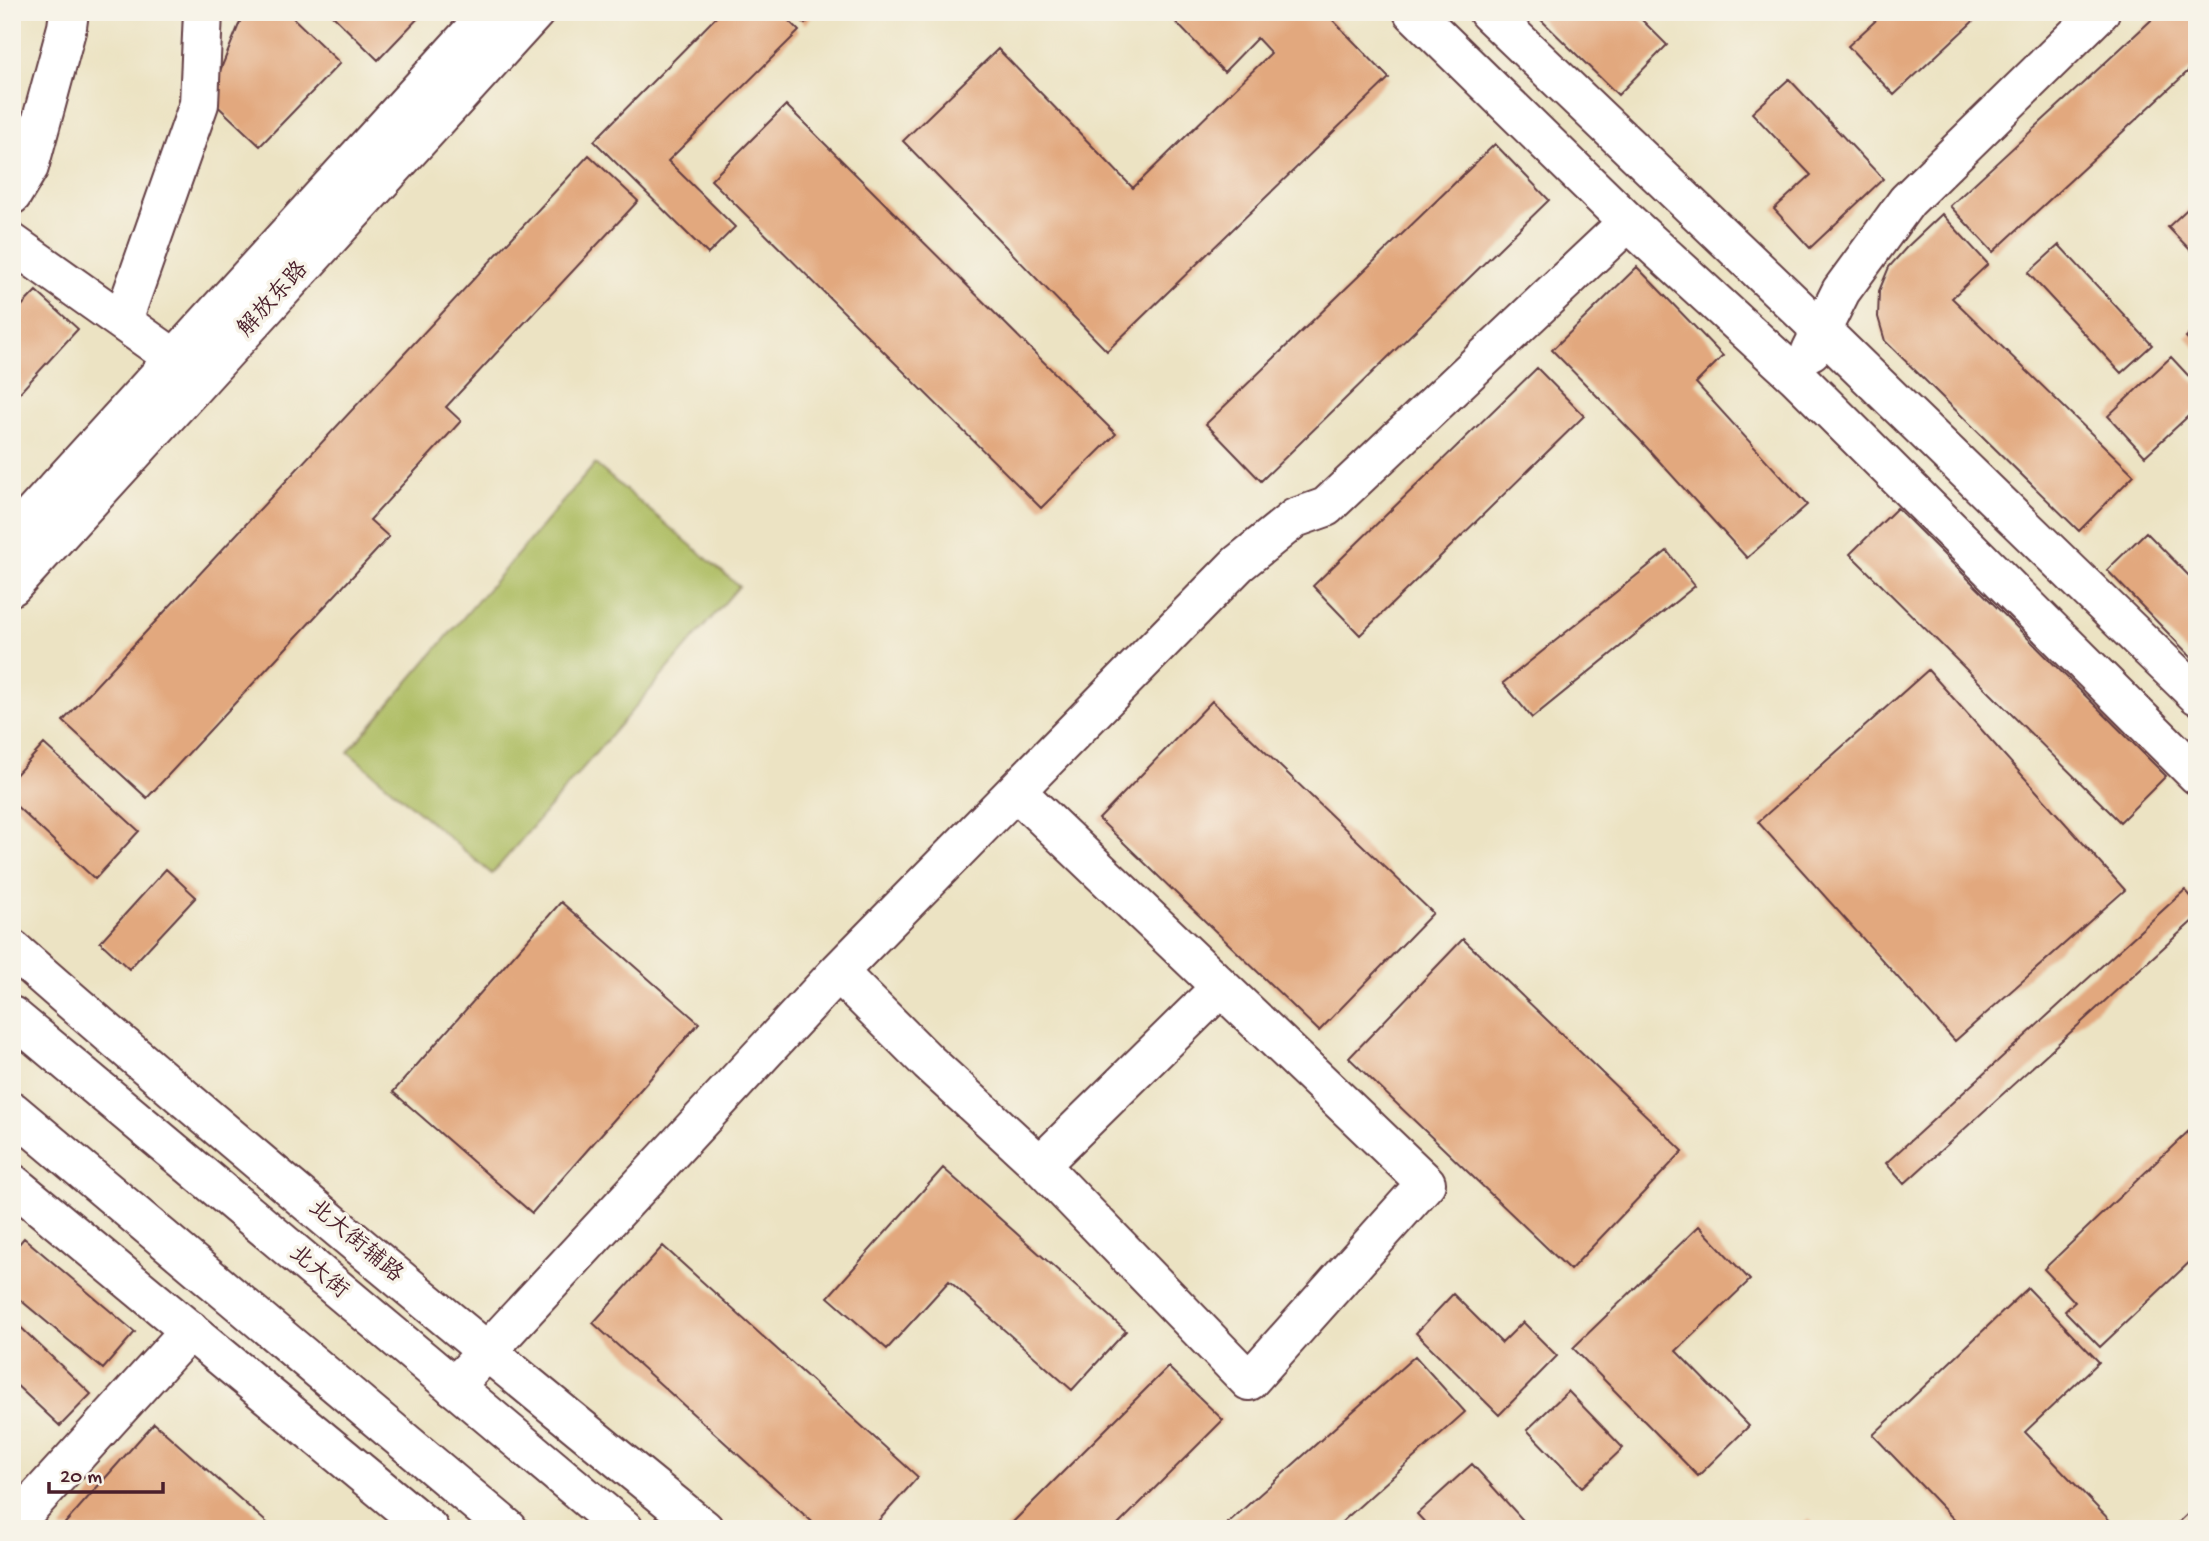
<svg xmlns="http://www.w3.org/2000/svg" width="2209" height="1541" font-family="'Gochi Hand','LXGW WenKai TC',sans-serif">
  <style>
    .green { fill: #acbb5e; stroke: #7b6d44; stroke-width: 2 }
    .building { fill: #e2a87e }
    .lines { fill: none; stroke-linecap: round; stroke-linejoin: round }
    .minor-casing { stroke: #623c42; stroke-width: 42 }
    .major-casing { stroke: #623c42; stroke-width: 42 }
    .minor { stroke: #fff; stroke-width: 38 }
    .major { stroke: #fff; stroke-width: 38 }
    .labels { text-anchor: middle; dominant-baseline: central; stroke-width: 7; stroke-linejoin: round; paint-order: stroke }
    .street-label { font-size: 23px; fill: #4a1f2b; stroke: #f7f3e8 }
  </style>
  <rect width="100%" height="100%" fill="#f7f3e8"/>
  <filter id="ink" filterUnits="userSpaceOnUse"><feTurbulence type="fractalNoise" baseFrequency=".0143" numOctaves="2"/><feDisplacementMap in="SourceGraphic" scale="14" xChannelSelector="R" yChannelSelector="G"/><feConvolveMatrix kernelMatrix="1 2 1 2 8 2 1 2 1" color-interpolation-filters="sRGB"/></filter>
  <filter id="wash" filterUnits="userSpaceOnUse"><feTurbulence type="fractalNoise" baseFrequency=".00686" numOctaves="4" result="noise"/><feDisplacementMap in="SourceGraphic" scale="28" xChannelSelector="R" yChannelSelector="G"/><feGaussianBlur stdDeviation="1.57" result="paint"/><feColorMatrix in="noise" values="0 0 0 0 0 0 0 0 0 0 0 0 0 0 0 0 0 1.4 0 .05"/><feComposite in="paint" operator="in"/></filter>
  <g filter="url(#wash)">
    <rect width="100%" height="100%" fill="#ece3c3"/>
    <!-- green -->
    <path class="green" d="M595 464 739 586 492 874 348 752Z"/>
    <g id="blocks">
      <!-- building -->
      <path class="building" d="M244 12H287L340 63 260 146 209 98Z
        M329 12H424L378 60Z
        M721 12H780L799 31 668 161 735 227 708 254 594 141Z
        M792 12H817L805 24Z
        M1166 12H1325L1389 78 1107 351 903 141 998 49 1133 188 1271 53 1257 38 1224 72Z
        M1533 12H1634L1667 45 1618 95Z
        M1885 12H1983L1894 95 1848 46Z
        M2160 12H2197V63L1993 252 1950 206Z
        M1789 79 1883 179 1810 248 1774 209 1811 175 1752 113Z
        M786 105 1116 434 1041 508 711 180Z
        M1495 144 1549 200 1261 481 1206 424Z
        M589 155 638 201 446 407 461 421 370 520 389 537 147 798 63 721Z
        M2197 200V257L2168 227Z
        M1942 214 1988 264 1952 298 2134 475 2079 531 1885 341 1878 317 1879 291 1889 267 1906 248Z
        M2059 245 2152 345 2121 373 2028 273Z
        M1637 267 1723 356 1696 383 1807 505 1747 558 1639 439 1552 350Z
        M36 291 78 329 12 401V316Z
        M2197 327V349L2186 337Z
        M2171 357 2197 385V408L2145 456 2108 416Z
        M1537 368 1584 416 1360 635 1313 586Z
        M1897 508 2166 776 2120 822 1850 554Z
        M2146 532 2197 584V663L2107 570Z
        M1667 551 1695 586 1532 718 1503 683Z
        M1928 670 2125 890 1955 1041 1758 822Z
        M1212 701 1433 913 1319 1031 1099 819Z
        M44 744 139 831 95 879 12 802V779Z
        M166 869 196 897 129 969 100 942Z
        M2185 890 2197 903V917L1904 1184 1886 1163Z
        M561 902 699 1023 532 1213 393 1092Z
        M1463 939 1683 1151 1570 1270 1349 1058Z
        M2197 1123V1255L2100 1347 2065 1311 2075 1302 2044 1269Z
        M943 1168 1126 1331 1072 1390 949 1281 887 1349 828 1297Z
        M1699 1226 1750 1280 1676 1351 1749 1426 1698 1476 1573 1348Z
        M24 1238 135 1332 103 1369 12 1293V1252Z
        M663 1246 918 1477 871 1529H820L593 1323Z
        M2028 1288 2099 1362 2025 1432 2118 1529H1963L1873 1435Z
        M1453 1294 1502 1343 1523 1322 1557 1356 1499 1415 1416 1333Z
        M12 1319 91 1394 60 1426 12 1381Z
        M1415 1356 1465 1412 1334 1529H1221Z
        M1168 1367 1223 1420 1114 1529H1006Z
        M1568 1391 1623 1448 1582 1487 1527 1430Z
        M154 1423 274 1529H60Z
        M1472 1464 1531 1529H1431L1417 1514Z
        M2197 1505V1529H2172Z
        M1809 1519 1818 1529H1797Z"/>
    </g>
  </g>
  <g filter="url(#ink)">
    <use href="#blocks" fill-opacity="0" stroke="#623c42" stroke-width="2"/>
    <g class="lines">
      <!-- minor casing -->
      <g class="minor-casing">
        <path id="minor" d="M1413 12 1628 222 1797 377 2197 775
          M1488 12 1822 331 2197 695
          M12 195 29 167 67 27 69 12
          M12 243 195 373
          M123 320 199 104 203 12
          M1811 351 1841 291 1907 201 2100 12
          M12 537 490 12
          M12 586 535 12
          M1016 791 1426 1183 1249 1381 1040 1165 1221 987
          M12 949C238 1148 471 1339 704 1529
          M838 972 929 1063 1040 1165
          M12 1183 429 1529
          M454 1387 838 972 1238 564 1295 518 1326 507 1628 222
          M12 1526 190 1330"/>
      </g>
      <!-- major casing -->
      <g class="major-casing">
        <path id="major" d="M12 1016 624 1529
          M12 1111 508 1529"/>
      </g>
      <!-- minor -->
      <use href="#minor" class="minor"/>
      <!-- major -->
      <use href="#major" class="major"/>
    </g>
  </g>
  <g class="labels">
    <!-- street labels -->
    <g class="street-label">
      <text transform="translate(274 300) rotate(-48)">解放东路</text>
      <text transform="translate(355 1242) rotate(40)">北大街辅路</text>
      <text transform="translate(318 1273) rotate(40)">北大街</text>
    </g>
  </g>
  <!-- margin -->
  <rect width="2209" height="1541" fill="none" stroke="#f7f3e8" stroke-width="42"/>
  <!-- scale -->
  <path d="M49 1482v10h114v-10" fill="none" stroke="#4a1f2b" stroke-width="3.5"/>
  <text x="60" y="1482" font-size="21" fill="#4a1f2b" stroke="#f7f3e8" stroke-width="5" paint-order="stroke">20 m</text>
</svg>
